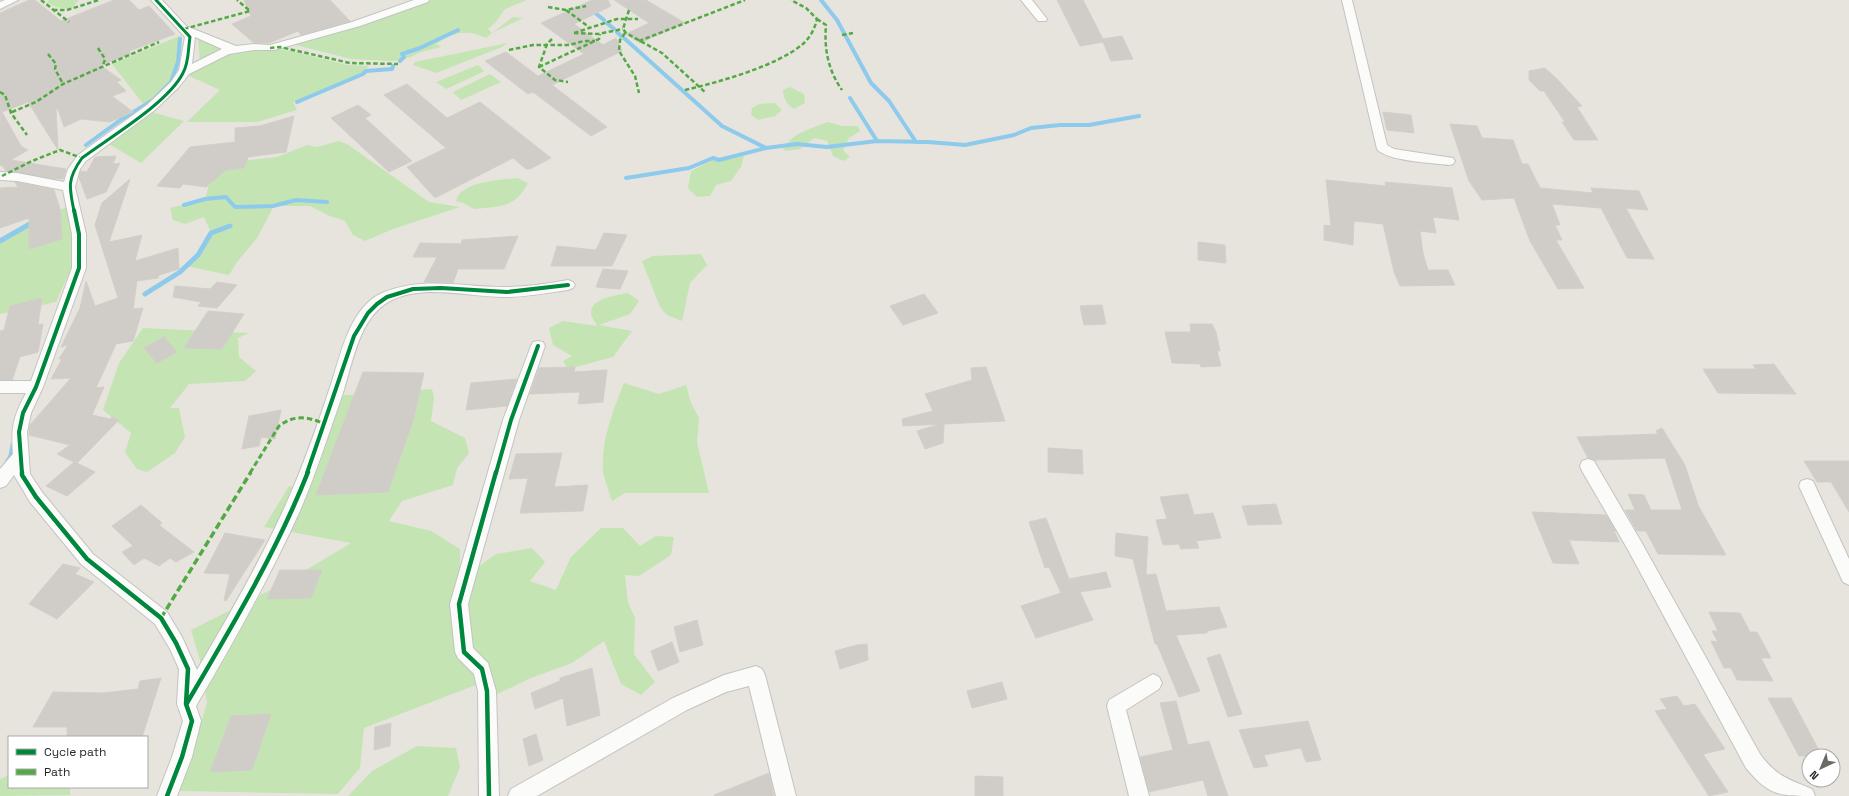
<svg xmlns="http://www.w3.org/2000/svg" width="1849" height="796" font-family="'Space Grotesk',sans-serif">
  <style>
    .green { fill: #c4e4b4 }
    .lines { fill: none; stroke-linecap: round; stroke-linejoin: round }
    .stream-far2 { stroke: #8ecaec; stroke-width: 4 }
    .stream-far1 { stroke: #8ecaec; stroke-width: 5 }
    .stream { stroke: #8ecaec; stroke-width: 6 }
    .building { fill: #d0cdc8; stroke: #d2cfc9 }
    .street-casing { stroke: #c4c3c3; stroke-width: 2 }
    .street { fill: #fbfbfa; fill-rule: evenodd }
    .quiet-far2 { stroke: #53aa44; stroke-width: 2.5; stroke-dasharray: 4.5 2.5; stroke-linecap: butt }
    .quiet-far1 { stroke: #53aa44; stroke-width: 3; stroke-dasharray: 5.5 3; stroke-linecap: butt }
    .quiet { stroke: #53aa44; stroke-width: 3.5; stroke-dasharray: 7 3.5; stroke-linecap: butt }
    .cycleway-far2-casing { stroke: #fff; stroke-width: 5 }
    .cycleway-far1-casing { stroke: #fff; stroke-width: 6 }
    .cycleway-casing { stroke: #fff; stroke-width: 7 }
    .cycleway-far2 { stroke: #00873e; stroke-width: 3 }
    .cycleway-far1 { stroke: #00873e; stroke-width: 4 }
    .cycleway { stroke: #00873e; stroke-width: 4.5 }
  </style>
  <rect width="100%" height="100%" fill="#e7e4dd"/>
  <!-- green -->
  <path class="green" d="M49 0H79L71 9 56 7 47 2Z
    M424 0H527L505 9 495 23 488 29 492 33 513 17 523 18 492 33 486 38C467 29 453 32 436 44L441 47 421 52 411 57 393 61 351 59 292 44Z
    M182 35C178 44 180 54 178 63 175 82 160 95 144 105L112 64Z
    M205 36 223 50 200 61 198 38Z
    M508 43 502 47 436 73 413 65 415 62Z
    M279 49 296 52 347 65 369 66 362 73 293 102 297 110 257 122H187L220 90 189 76C218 51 243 50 279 49Z
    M478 65 484 71 481 73 446 89 436 82Z
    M490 74 501 82 461 100 453 92Z
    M790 87 804 94 805 103 794 109C786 104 784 99 783 90Z
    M775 103 782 110 775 116 758 120 751 115 752 108 759 104Z
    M148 111 184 121 141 163 107 143Z
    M828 122 842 126H858L860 131 849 138 843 150 850 157 843 161 833 156 827 141 814 138 800 149 786 151 783 149C794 132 810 129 828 122Z
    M339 141 347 144 429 202 460 207 393 229 365 241 353 235 345 221 330 216 310 206H274L257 238 237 262 229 275 186 266 198 255 211 233 204 217 185 224 173 220 170 208 205 199 215 164 277 157 307 145 317 147Z
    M744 156 741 167 731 181 716 185 710 196 697 197 688 188 691 171 713 160Z
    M517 178 528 183C514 209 500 206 474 209L463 203 456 201C460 181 501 180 517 178Z
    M70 206 74 228 71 269 56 302 0 314V241L44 216Z
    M701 254 707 265 690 283 682 321 667 315 660 307 642 261 653 256Z
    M628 293 639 301 630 314 599 325 632 331 613 357 568 369 563 361 572 356 553 345 549 328 563 321 597 326C596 323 593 320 592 317 585 299 617 295 628 293Z
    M143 328 249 333 238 338 239 357 256 371 245 381 189 384 170 408H179L185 437 175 453 147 472 137 469 125 452 131 433 103 410 119 363Z
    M624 383 659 394 686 385 691 403 699 418 697 442 709 493H625L612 501C610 494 603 475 603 471 601 440 613 411 624 383Z
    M432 389 434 398 431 421 465 438 469 453 457 468 453 485 402 501 389 521 431 531 460 549V580L496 554 532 548 545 562 530 581 556 590 571 557 601 528H623L640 546 656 536 674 537 671 555 639 576 625 575 628 602 635 618 634 654 655 682 641 695 621 684 604 641 572 663 531 678 487 699 481 683 364 728 360 768 338 794 180 791 207 703 200 660 191 630 286 582 351 543 264 527 289 486 299 489 332 396Z
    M417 746 456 748 460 767 448 796H348L372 771Z
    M9 775V787H70V795L0 796V779Z"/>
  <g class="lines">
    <!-- stream-far2 -->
    <path class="stream-far2" d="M821 0 837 20 871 83 889 101 916 142
      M594 12 604 20
      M607 23 614 29
      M617 32 621 36
      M624 38 722 126 766 148
      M400 61 404 57 402 54 420 48 458 30
      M850 98 877 141
      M297 102 363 74 366 71 392 69 393 66
      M86 145 119 121 153 100 171 82 178 62 180 39
      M626 178 689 168 713 158 719 160 766 148 797 144 827 147 877 141 928 142 965 145 1014 135 1031 128 1060 125H1089L1139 116
      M184 205 205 199 226 197 235 207 273 206 296 200 327 202"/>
    <!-- stream-far1 -->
    <path class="stream-far1" d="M0 241 35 221
      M145 294 180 272 198 255 211 233 230 226
      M1 473 11 456 13 445"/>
    <!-- stream -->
    <path class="stream" d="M0 474 1 472"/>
  </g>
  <!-- building -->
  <path class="building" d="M29 0H35L61 21 114 0H129L139 10 149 6 175 34 129 51 131 54 100 65 121 80 117 82 126 91 112 96 133 112 110 122 81 119 64 127 58 109H56L58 150 28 102 2 112 21 146 28 150 11 160 66 169 63 179H57L6 171 2 165 0 166V13Z
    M244 0H330L350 21 301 35 298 31 269 43H254L232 24 251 16Z
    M592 0H608L611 6 574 24 603 45 616 38 622 51 552 85 607 127 591 136 533 92 528 94 485 61 506 52 538 76 584 54 541 23Z
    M614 0H646L685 23 640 43 626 34 649 23Z
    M1057 0H1083L1103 39 1122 36 1133 59 1111 61 1103 42 1080 46Z
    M1545 68 1558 80 1582 106 1577 107 1598 140H1574L1562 122H1565L1544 91H1540L1529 80V71Z
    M407 84 447 118 480 102 551 158 530 169H526L513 158 435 198 407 167 446 148 384 95Z
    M358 105 371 115 365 118 412 161 389 172 331 118Z
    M1383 112 1411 115 1414 133 1387 130Z
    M294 116 286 152 248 157 244 168 226 170 206 187 183 184 180 188 157 186 190 147 235 142V128L260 126Z
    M1450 124 1477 126 1482 138 1513 140 1522 164H1528L1540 188 1593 193 1591 188 1639 191 1648 210 1626 208 1654 259 1627 258 1601 208 1552 204 1560 225H1555L1562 240H1556L1584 288 1558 289 1530 241 1514 198 1482 200 1469 181Z
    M116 156 113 164 120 163 106 192 87 199 79 177 81 171 87 172 95 157Z
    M130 179 109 242 142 235 135 261 178 248 179 269 159 275 158 278 137 281 133 309 143 308 133 341 116 344 96 388 104 387 92 415 110 419 112 417 119 420 77 463 95 472 67 496 46 486 74 462 57 454 70 445 29 435V432L30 425 71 378 51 379 62 359H59L68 345 61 347 80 308 86 281 95 306 118 298 95 225 102 203Z
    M1326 180 1386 186 1385 182 1452 188 1459 220 1433 217 1436 233 1420 231 1423 253 1428 270H1448L1455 285 1400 286 1394 272 1383 224 1354 221 1353 245 1324 240V225L1331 226Z
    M15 182 54 190 60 209 62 239 29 249V218L0 228V188L18 187Z
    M604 233 627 235 612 266H551L557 246 596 250Z
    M518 236 504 269H458L453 283 424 282 437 257H413L420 243 461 244 462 240Z
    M1198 242 1225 245 1226 263 1198 260Z
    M603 269 628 271 620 289 596 287Z
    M217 282 237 285 217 308 198 306 201 302 173 297 175 286 210 289Z
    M924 294 938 313 903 325 890 306Z
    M42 298 38 325 43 324 38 352 20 357 12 380H0V331L4 330 10 306Z
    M1102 305 1106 324 1084 325 1080 306Z
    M208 311 244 314 222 349 184 348Z
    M1190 324H1212L1216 332 1220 351H1217L1221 366 1201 367 1200 364 1172 363 1165 332H1191Z
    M164 337 177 352 157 363 144 348Z
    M1774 364 1796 394 1718 393 1703 369H1756L1753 365Z
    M575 367 574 372 607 370 603 402 578 404 580 392 530 394 539 368Z
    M986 367 1005 421 944 424 943 443 925 449 917 431 940 424 903 426 902 419 933 411 925 394 972 380 971 368Z
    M363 372 424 373 413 421 388 492 316 495Z
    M517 379 507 406 466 410 471 383Z
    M281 410 275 439 261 437 259 446 242 449 249 416Z
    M1662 428 1685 465 1698 505 1726 555 1658 554 1646 531H1637L1625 510H1635L1628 494 1644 495 1651 510H1682L1665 458 1595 460 1588 458 1577 437 1658 434 1656 431Z
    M1048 448 1082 450 1083 474 1048 472Z
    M562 453 554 487 588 485 583 511 520 513 528 478 509 479 516 454Z
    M1804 461H1849V512L1831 482H1817Z
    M1188 494 1194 515 1213 513 1221 538 1196 541 1199 548 1181 549 1179 544 1163 545 1156 520 1167 519 1160 497Z
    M1276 504 1282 524 1248 525 1242 506Z
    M141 505 162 523 159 525 194 552 176 562 170 558 159 566 144 558 134 565 122 552 133 546 112 526Z
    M1532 512 1606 515 1616 531H1614L1619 542 1569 540 1579 564 1553 563Z
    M1046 518 1069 579 1106 572 1111 587 1080 592 1093 620 1036 638 1021 606 1061 593 1049 567 1045 568 1029 522Z
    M225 533 265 540 226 601 224 600 230 574 204 573Z
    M1116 533 1148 537 1146 575 1156 574 1166 611 1219 607 1227 627 1207 631V633L1176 635 1200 691 1179 697 1157 644H1155L1133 559 1115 556Z
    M63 564 80 568 75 574 94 582 57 619 29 604Z
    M280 570H322L311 598 267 599Z
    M1709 612 1740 613 1750 632H1757L1771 658H1761L1773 681 1737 680 1731 668H1724L1711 641 1718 642 1712 631H1718Z
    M697 620 703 645 680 652 674 627Z
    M672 642 679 662 658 671 651 651Z
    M867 644 868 660 840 669 835 651 857 645Z
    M1220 654 1242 714 1228 717 1207 658Z
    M592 668 600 715 567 726 563 698 535 709 531 693 560 681V678Z
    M161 678 142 737H67V727H33L53 692 103 693 138 689 140 681Z
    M1002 682 1007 699 972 708 967 691Z
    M1677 696 1684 706 1695 704 1725 749 1703 754 1728 792 1709 796 1655 711 1667 709 1660 699Z
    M1768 698H1791L1822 756H1799Z
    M1176 701 1188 745 1209 741 1228 796H1208L1203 780 1149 792 1140 757 1173 750 1160 703Z
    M271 714 252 770 210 772 231 716Z
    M1308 721 1321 760 1306 762 1301 748 1264 755 1268 766 1254 768 1239 730Z
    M391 723 390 746 374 750 375 727Z
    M536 734 543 760 529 766 523 739Z
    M769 773 774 796H714V795Z
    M975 776 1003 777V796H975Z"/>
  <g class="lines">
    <!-- street casing -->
    <g class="street-casing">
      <path id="street" d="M5 0H18L0 9V2Z
        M151 0H162L186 26 236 46 254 44 270 45 352 22 414 0H429L428 2 360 26 274 50H254L229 54 189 74 179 87 155 110 86 161 80 169 75 187 86 234V268L43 387 31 413 27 432 30 474 42 492 93 554 167 612 182 637 197 670C227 619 257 567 282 513 302 470 318 424 333 378 342 349 352 306 382 293 421 276 463 287 504 287 525 287 547 284 568 280L573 282 575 285 573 288 568 290C547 293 526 297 505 297 469 297 425 284 392 300 359 316 353 362 343 393 329 433 316 474 299 513 269 579 233 643 196 706L201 721 192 757 177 796H157L172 757 183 721 177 704 179 669 170 649 155 624 81 564 30 502 14 475 6 486 0 488V469L13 454C11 427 13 417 26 393H0V381H31L72 268V234L63 190 17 181 0 180V172L17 173 64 182 68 169 78 155 147 105 171 82 179 70 185 37ZM195 37 222 49 192 64Z
        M1021 0H1032L1047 19 1046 21H1038Z
        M1342 0H1352L1387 145 1394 149 1453 158 1455 161 1453 164 1449 165C1433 163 1386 161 1377 149Z
        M538 341 543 342 545 346 519 420 468 604 473 648 488 663 496 691 499 796H479L478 691 474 674 458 658 455 652 450 604 503 420 531 346 533 342Z
        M1588 459 1594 461 1639 538 1760 754C1776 776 1788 779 1812 789L1815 796C1779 796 1769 796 1746 768L1627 548 1582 471 1580 466 1582 461Z
        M1807 479 1813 481 1849 559V585L1843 582 1799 486 1801 481Z
        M756 666 762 669 765 675 796 796H776L749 686 726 692 687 710 537 796H508L511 789 673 698 724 675Z
        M1153 674 1159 677 1162 683 1159 689 1126 710 1149 796H1129L1107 706 1109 700Z"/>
    </g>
    <!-- street -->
    <use href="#street" class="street"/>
    <!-- quiet-far2 -->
    <path class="quiet-far2" d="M41 0 69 22
      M548 7 566 10 586 6
      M53 10H67L99 0
      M566 10 589 27
      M629 10 623 29 626 33 662 53 706 93
      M817 19 826 25C824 49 828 70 842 90
      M184 29 250 11 237 0
      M574 33 617 19H638
      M574 33 598 34 623 29
      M625 33 620 40 619 51 635 76 639 93
      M842 35 853 33
      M552 39 547 44 539 67 555 80 568 82
      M639 41 745 0
      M98 48 105 59 103 66
      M270 48 280 47 350 63 398 64
      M509 50 533 45H569L584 41H595
      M48 54 56 64 55 69 63 84
      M539 67 599 39 600 34
      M685 90C719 82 778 66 804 43 811 36 815 28 817 19L806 8 791 0
      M0 92 5 95 11 113 27 135
      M12 112 36 102 63 84 159 42
      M2 176 32 161 60 150 82 158"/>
    <!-- quiet-far1 -->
    <path class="quiet-far1" d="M250 473 279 426C295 414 308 417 325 424"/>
    <!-- quiet -->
    <path class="quiet" d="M161 618 251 472"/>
    <!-- cycleway-far2 casing -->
    <g class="cycleway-far2-casing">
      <path id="cycleway-far2" d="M74 211C69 187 67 179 82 158 110 137 168 103 183 73 189 63 188 49 190 37L156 0"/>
    </g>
    <!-- cycleway-far1 casing -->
    <g class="cycleway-far1-casing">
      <path id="cycleway-far1" d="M22 473 19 432 23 413 36 387 79 268V234L74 210
        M307 473 354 336 368 313 377 304 387 297 413 289 441 288 507 292 568 285
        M496 473 511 420 538 346"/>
    </g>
    <!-- cycleway casing -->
    <g class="cycleway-casing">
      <path id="cycleway" d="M22 472V475L36 497 87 559 161 618 176 643 188 669 186 704 192 721 182 757 167 796
        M187 703C231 628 276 553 308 472
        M489 796 487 691 482 669 464 652 459 604 496 472"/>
    </g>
    <!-- cycleway-far2 -->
    <use href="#cycleway-far2" class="cycleway-far2"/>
    <!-- cycleway-far1 -->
    <use href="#cycleway-far1" class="cycleway-far1"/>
    <!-- cycleway -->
    <use href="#cycleway" class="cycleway"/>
  </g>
  <!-- legend -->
  <rect x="8" y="736" width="140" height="52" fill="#ffffff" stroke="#a9a9a9"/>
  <rect x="16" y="749" width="20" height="6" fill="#00873e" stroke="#a9a9a9"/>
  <text x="44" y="756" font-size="12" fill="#282828">Cycle path</text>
  <rect x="16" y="769" width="20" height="6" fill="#53aa44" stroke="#a9a9a9"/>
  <text x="44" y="776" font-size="12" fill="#282828">Path</text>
  <!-- north arrow -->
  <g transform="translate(1821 768) rotate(224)"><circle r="19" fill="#ffffff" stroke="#a9a9a9"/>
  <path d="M0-3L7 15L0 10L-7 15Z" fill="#6b6a67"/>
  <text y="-6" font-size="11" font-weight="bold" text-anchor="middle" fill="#282828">N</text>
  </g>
</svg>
